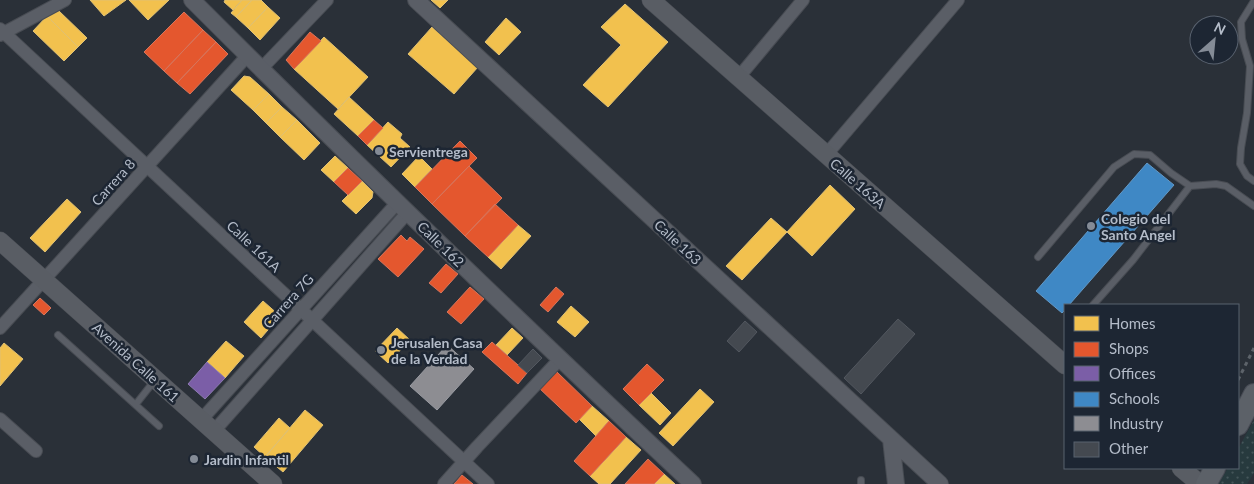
<svg xmlns="http://www.w3.org/2000/svg" width="1254" height="484" font-family="Lato,sans-serif">
  <style>
    .grass { fill: url(#grass-dots) }
    .homes { fill: #f2c14e; stroke: #dfc073 }
    .shops { fill: #e4572e; stroke: #d6755c }
    .offices { fill: #7b5ea7; stroke: #8c7ab1 }
    .schools { fill: #3f88c5; stroke: #6298c6 }
    .industry { fill: #8d8d92; stroke: #999ba2 }
    .building { fill: #444950; stroke: #52575f }
    .lines { fill: none; stroke-linecap: round; stroke-linejoin: round }
    .service-casing { stroke: #484c53; stroke-width: 8 }
    .minor-casing { stroke: #484c53; stroke-width: 14 }
    .tertiary-casing { stroke: #484c53; stroke-width: 18 }
    .secondary-casing { stroke: #484c53; stroke-width: 19 }
    .primary-casing { stroke: #484c55; stroke-width: 22 }
    .path { stroke: #5d636a; stroke-width: 3; stroke-dasharray: 4 4; stroke-linecap: butt }
    .service { stroke: #5a5e66; stroke-width: 6 }
    .minor { stroke: #5a5e66; stroke-width: 12 }
    .tertiary { stroke: #5a5e66; stroke-width: 16 }
    .secondary { stroke: #595d64; stroke-width: 18 }
    .primary { stroke: #5c6168; stroke-width: 20 }
    .poi-dot { fill: #848b96; stroke: #1d2633; stroke-width: 2 }
    .labels { text-anchor: middle; dominant-baseline: central; stroke-width: 5; stroke-linejoin: round; paint-order: stroke }
    .poi-label { font-size: 14px; font-weight: bold; fill: #b4bcc9; stroke: #1d2633; text-anchor: start }
    .street-label { font-size: 14px; fill: #b4bcc9; stroke: #1d2633 }
  </style>
  <defs>
    <pattern id="grass-dots" width="8" height="8" patternUnits="userSpaceOnUse" patternTransform="scale(1.25)"><rect width="8" height="8" fill="#273a3e"/><path d="M2 2h.1M6 6h.1" fill="none" stroke="#445559" stroke-width="1.8" stroke-linecap="round"/></pattern>
  </defs>
  <rect width="100%" height="100%" fill="#2a3038"/>
  <!-- grass -->
  <path class="grass" d="M1254 420V473L1247 484H1218L1228 468H1238V449Z"/>
  <!-- homes -->
  <path class="homes" d="M90 0H126L104 16Z
    M129 0H169L148 20Z
    M225 0H242L233 10 224 2Z
    M242 0H252L236 17 231 13Z
    M252 0H261L268 7 248 28 236 17Z
    M431 0H448L440 8Z
    M625 4 668 42 608 107 583 85 621 45 601 27Z
    M268 7 280 18 260 40 248 28Z
    M58 10 87 38 78 47 47 16Z
    M47 16 78 47 64 61 33 31Z
    M506 18 521 32 499 55 485 42Z
    M432 27 478 67 454 94 408 54Z
    M324 37 368 77 338 109 294 69Z
    M244 76 250 77 269 94 253 110 231 90Z
    M269 94 282 107 266 123 253 110Z
    M349 97 374 120 358 136 334 114Z
    M282 107 297 120 280 137 266 123Z
    M297 120 320 143 304 160 280 137Z
    M388 122 402 134 400 138 410 147 391 167 367 145Z
    M335 156 348 168 334 182 321 170Z
    M419 156 432 169 415 187 402 174Z
    M362 181 373 192 372 198 356 214 342 201Z
    M830 185 855 209 812 256 787 232Z
    M67 199 81 212 45 252 30 238Z
    M771 218 787 232 742 280 726 266Z
    M518 225 531 236 501 269 488 257Z
    M263 301 280 316 261 338 244 322Z
    M571 306 589 322 575 337 557 322Z
    M397 328 410 340 388 363 375 351Z
    M512 328 523 338 507 355 496 345Z
    M226 341 244 356 225 378 207 362Z
    M4 343 23 359 0 386V348Z
    M700 389 714 402 673 446 659 433Z
    M651 393 671 413 660 425 639 405Z
    M592 406 609 421 596 436 579 419Z
    M305 410 323 425 283 472 265 457Z
    M279 418 290 428 265 457 254 447Z
    M626 437 641 450 610 484H599L590 476Z
    M664 474 675 484H654Z"/>
  <!-- shops -->
  <path class="shops" d="M184 12 203 30 164 71 144 52Z
    M203 30 216 42 177 83 164 71Z
    M310 32 321 41 294 69 286 60Z
    M216 42 228 54 190 94 177 83Z
    M374 120 383 128 367 145 358 136Z
    M460 141 477 158 432 204 415 187Z
    M469 166 502 198 465 236 432 204Z
    M348 168 362 181 348 195 334 182Z
    M495 204 518 225 488 257 465 236Z
    M401 235 407 241 410 237 424 249 398 277 378 259Z
    M446 264 458 274 441 293 429 283Z
    M470 287 484 299 461 324 447 312Z
    M556 287 564 294 548 312 540 305Z
    M40 298 51 308 44 315 33 305Z
    M492 342 527 373 518 384 482 352Z
    M647 364 664 380 639 405 623 389Z
    M556 371 592 406 576 423 539 388Z
    M609 421 626 437 590 476 574 461Z
    M648 459 664 474 654 484H625Z
    M462 475 473 484H454Z"/>
  <!-- offices -->
  <path class="offices" d="M207 362 225 378 205 399 188 384Z"/>
  <!-- schools -->
  <path class="schools" d="M1147 163 1174 185 1069 305H1065V310L1062 313 1036 291Z"/>
  <!-- industry -->
  <path class="industry" d="M447 345 474 369 437 410 410 386Z"/>
  <!-- building -->
  <path class="building" d="M898 319 915 334 861 394 844 378Z
    M745 321 757 332 739 352 727 341Z
    M533 349 542 358 527 373 518 365Z"/>
  <g class="lines">
    <!-- service casing -->
    <g class="service-casing">
      <path id="service" d="M1254 1 1241 22 1242 39 1250 66 1247 113 1241 148 1240 164 1247 176 1254 181
        M1038 257 1114 167 1134 154 1150 155 1171 173 1190 186
        M1093 305 1133 260 1190 186 1216 184 1226 186 1254 206
        M58 335 159 426
        M136 404 155 380
        M861 480V484"/>
    </g>
    <!-- minor casing -->
    <g class="minor-casing">
      <path id="minor" d="M0 29 488 484
        M0 35 65 0
        M261 69 327 0
        M738 78 803 0
        M826 155 958 0
        M0 328 248 55
        M0 419 36 451
        M201 420 398 202
        M214 431 408 212
        M444 484 477 447 560 359"/>
    </g>
    <!-- tertiary casing -->
    <g class="tertiary-casing">
      <path id="tertiary" d="M192 0C356 164 523 325 693 484
        M416 0 940 484
        M891 439 896 484"/>
    </g>
    <!-- secondary casing -->
    <g class="secondary-casing">
      <path id="secondary" d="M651 0 1065 365
        M0 241 273 484
        M1181 468 1200 484"/>
    </g>
    <!-- primary casing -->
    <g class="primary-casing">
      <path id="primary" d="M1238 425 1254 394
        M1206 484 1215 468"/>
    </g>
    <!-- path -->
    <path class="path" d="M1238 380 1254 348"/>
    <!-- service -->
    <use href="#service" class="service"/>
    <!-- minor -->
    <use href="#minor" class="minor"/>
    <!-- tertiary -->
    <use href="#tertiary" class="tertiary"/>
    <!-- secondary -->
    <use href="#secondary" class="secondary"/>
    <!-- primary -->
    <use href="#primary" class="primary"/>
  </g>
  <!-- markers -->
  <g class="poi-dot">
    <circle cx="379" cy="151" r="5"/>
    <circle cx="1091" cy="226" r="5"/>
    <circle cx="381" cy="350" r="5"/>
    <circle cx="194" cy="459" r="5"/>
  </g>
  <g class="labels">
    <!-- poi labels -->
    <g class="poi-label">
      <text x="389" y="151">Servientrega</text>
      <text x="1101" y="218">Colegio del<tspan x="1101" dy="16">Santo Angel</tspan></text>
      <text x="391" y="342">Jerusalen Casa<tspan x="391" dy="16">de la Verdad</tspan></text>
      <text x="204" y="459">Jardin Infantil</text>
    </g>
    <!-- street labels -->
    <g class="street-label">
      <text transform="translate(113 182) rotate(-48)">Carrera 8</text>
      <text transform="translate(858 183) rotate(41)">Calle 163A</text>
      <text transform="translate(678 242) rotate(43)">Calle 163</text>
      <text transform="translate(441 244) rotate(44)">Calle 162</text>
      <text transform="translate(254 246) rotate(43)">Calle 161A</text>
      <text transform="translate(288 301) rotate(-48)">Carrera 7G</text>
      <text transform="translate(136 362) rotate(42)">Avenida Calle 161</text>
    </g>
  </g>
  <!-- legend -->
  <rect x="1064" y="304" width="175" height="165" fill="#1d2633" stroke="#59626f"/>
  <rect x="1074" y="316" width="25" height="15" fill="#f2c14e" stroke="#59626f"/>
  <text x="1109" y="329" font-size="15" fill="#b4bcc9">Homes</text>
  <rect x="1074" y="342" width="25" height="15" fill="#e4572e" stroke="#59626f"/>
  <text x="1109" y="354" font-size="15" fill="#b4bcc9">Shops</text>
  <rect x="1074" y="366" width="25" height="15" fill="#7b5ea7" stroke="#59626f"/>
  <text x="1109" y="379" font-size="15" fill="#b4bcc9">Offices</text>
  <rect x="1074" y="392" width="25" height="15" fill="#3f88c5" stroke="#59626f"/>
  <text x="1109" y="404" font-size="15" fill="#b4bcc9">Schools</text>
  <rect x="1074" y="416" width="25" height="15" fill="#8d8d92" stroke="#59626f"/>
  <text x="1109" y="429" font-size="15" fill="#b4bcc9">Industry</text>
  <rect x="1074" y="442" width="25" height="15" fill="#444950" stroke="#59626f"/>
  <text x="1109" y="454" font-size="15" fill="#b4bcc9">Other</text>
  <!-- north arrow -->
  <g transform="translate(1214 40) rotate(27)"><circle r="24" fill="#1d2633" stroke="#59626f"/>
  <path d="M0-4L9 19L0 12L-9 19Z" fill="#848b96"/>
  <text y="-8" font-size="14" font-weight="bold" text-anchor="middle" fill="#b4bcc9">N</text>
  </g>
</svg>
